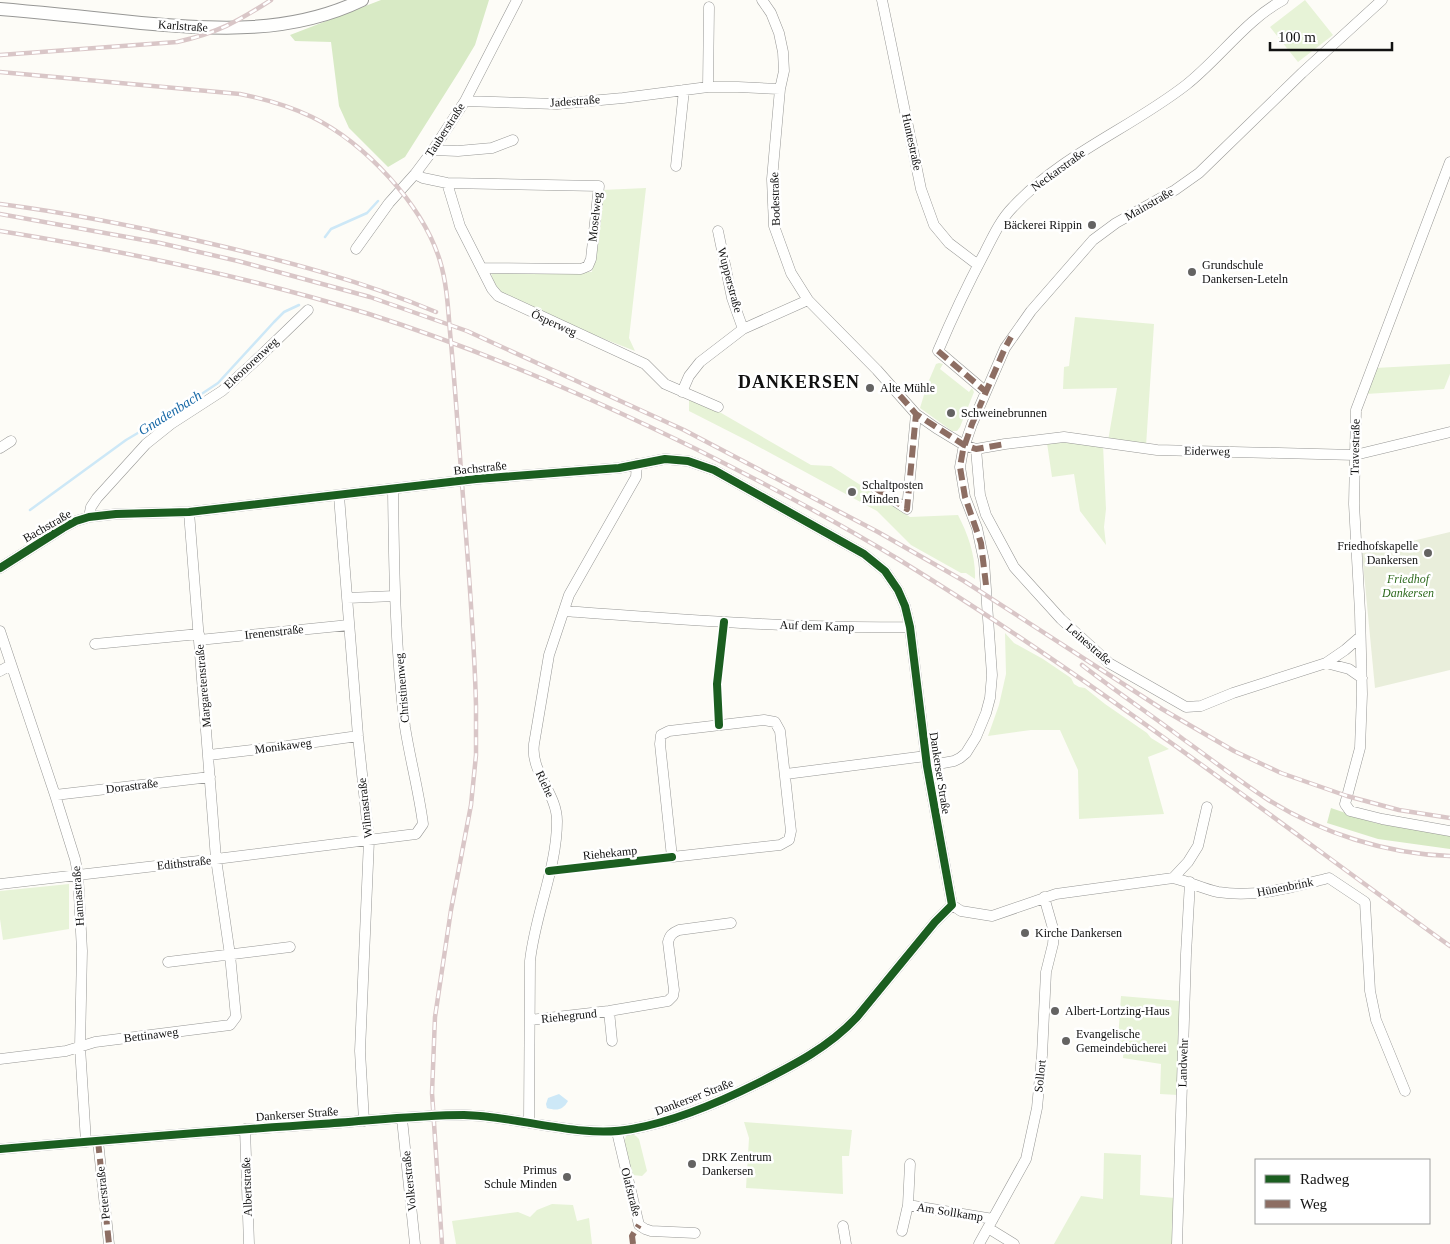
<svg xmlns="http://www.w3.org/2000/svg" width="1450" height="1244" font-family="'Times New Roman',serif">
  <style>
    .green { fill: #e7f3d7 }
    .forest { fill: #d8eac5 }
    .cemetery { fill: #e9eedb }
    .water { fill: #cde8f7 }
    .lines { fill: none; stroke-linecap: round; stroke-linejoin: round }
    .stream { stroke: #cde8f7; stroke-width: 2.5 }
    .minor-casing { stroke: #979795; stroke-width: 11 }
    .tertiary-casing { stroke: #979795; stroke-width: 14 }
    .minor { stroke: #fffffe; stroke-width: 10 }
    .tertiary { stroke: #fffffe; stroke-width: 12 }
    .rail-casing { stroke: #d9c6c7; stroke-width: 4.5 }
    .rail { stroke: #fff; stroke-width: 2.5; stroke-dasharray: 8; stroke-linecap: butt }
    .quiet { stroke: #8d6e63; stroke-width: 6; stroke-dasharray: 12 6; stroke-linecap: butt }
    .cycleway-casing { stroke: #fff; stroke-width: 11 }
    .cycleway { stroke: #1b5e20; stroke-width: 8 }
    .poi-dot { fill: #646362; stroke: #fff; stroke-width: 2 }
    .labels { text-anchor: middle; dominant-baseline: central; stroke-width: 5; stroke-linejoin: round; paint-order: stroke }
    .street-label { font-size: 12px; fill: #111; stroke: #fff }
    .poi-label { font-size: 12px; fill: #111; stroke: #fff; text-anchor: start }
    .park-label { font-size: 12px; font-style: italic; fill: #2f6b1f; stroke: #fff }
    .water-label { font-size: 14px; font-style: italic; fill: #1768a6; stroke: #fff }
    .district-label { font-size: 18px; font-weight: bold; letter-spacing: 1px; fill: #111; stroke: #fff }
  </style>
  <rect width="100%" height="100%" fill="#fdfcf7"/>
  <!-- green -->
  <path class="green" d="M1305 0 1333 35 1298 62 1270 27Z
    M646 188 629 338 635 351 584 331 503 296 493 281 491 272H592L602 190Z
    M1075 317 1154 324 1146 446 1108 441 1117 388 1063 389 1064 367 1069 366Z
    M939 363 943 364 940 369 969 392 972 388 974 392 960 427 957 431H952L920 408 927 385 936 364Z
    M1450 364V374L1444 389 1366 394 1375 368Z
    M689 400 716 410 811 465 831 466 910 517 958 515C968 534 976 557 975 579L966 573H961L911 545 877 511 748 441 689 411Z
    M1068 441 1103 445 1106 509 1104 527 1106 545 1080 511 1074 474 1052 477 1047 443Z
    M1005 633 1014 643 1043 659 1071 678 1074 684 1079 687 1085 688 1105 704 1147 733 1151 738 1169 749 1148 757 1164 814 1079 819 1078 770 1060 730H1031L988 736 999 705 1006 674Z
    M69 884V929L3 940 0 919V891Z
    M1121 996 1180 1001 1178 1095 1160 1094 1161 1064 1123 1058 1124 1043 1118 1040Z
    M744 1122 852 1130 849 1156H842L843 1194 746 1188 749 1138Z
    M632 1134 636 1136 639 1139 647 1171 642 1176 633 1175 631 1172 624 1142 626 1136Z
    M1104 1153 1141 1155 1140 1195 1175 1198 1174 1244H1054L1081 1196 1103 1199Z
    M552 1204 573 1205 577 1221 589 1218 592 1244H456L452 1221 518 1212 530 1217 537 1210Z"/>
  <!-- forest -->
  <path class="forest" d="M381 0H489L475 45 460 70 405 157 388 167 349 128 339 106 331 42 295 41 290 35Z
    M1331 808 1375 823 1450 835V849L1378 839 1327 823Z"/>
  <!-- cemetery -->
  <path class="cemetery" d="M1450 532V670L1375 688 1362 553Z"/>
  <!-- water -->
  <path class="water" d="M559 1094 568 1101C563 1110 557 1111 547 1108L546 1104 548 1098Z"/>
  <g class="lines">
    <!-- stream -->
    <path class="stream" d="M325 237 331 229 367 213 378 201
      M30 510 126 440 185 405 218 383 274 322 284 312 299 305"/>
    <!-- minor casing -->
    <g class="minor-casing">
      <path id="minor" d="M762 0 771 13 779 33 783 52 784 71 780 89 772 179 774 226 791 273 808 300 877 370 916 414 936 428 964 445 976 449 1005 444 1064 437 1157 450 1355 455 1450 432
        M882 0 921 189 934 225 949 243 978 265
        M708 87 709 7
        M465 101 557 104 623 98 708 87H738L780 89
        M433 150 458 151 492 148 513 140
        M1450 162 1356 410 1354 504 1360 612 1362 694 1360 748 1345 804 1350 811 1382 819 1450 831
        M676 166 684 90
        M415 174 423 178 447 183 599 186 591 259 588 266 581 269 482 268
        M447 183 460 226 492 289 498 296 645 364 665 384 718 407
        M718 231 732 298 743 329
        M356 249 389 203 415 174 433 150 465 101 517 0
        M985 391 938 351C952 318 968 284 985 252 993 236 1001 219 1013 207 1061 155 1131 128 1186 85 1220 58 1246 20 1283 0
        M682 392 689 376 700 362 743 329 808 300
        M0 448 11 441
        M976 449 980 495 986 515 1014 567 1061 619 1109 663 1186 707 1201 706 1233 693 1326 663 1349 669 1362 678
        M875 488 907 509 916 414
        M339 496 358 736 369 840 360 1051 364 1121
        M89 517 91 507 97 498 146 444 171 424 222 391 252 364 308 310
        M0 568 63 528 76 521 89 517 116 514 189 512 476 479 619 468 665 459 688 461 714 470 864 554 885 571 898 590 905 606 910 627 927 766 952 905
        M347 598 395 596
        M564 611C679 619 794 629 910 627
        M0 631 55 795 75 859 78 874 82 951 80 1047 86 1142
        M199 640 349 625
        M95 644 199 634
        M1326 663 1345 650 1360 637
        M0 671 11 665
        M764 720 775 722 780 731 791 831 789 840 780 845 672 857 660 744 661 735 669 731Z
        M209 755 287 746 358 736
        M927 766 954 761 960 758 966 753 976 737 986 713 990 698 992 675 984 561 977 528 965 497 960 467 963 450 972 424 1005 348 1031 311 1093 240 1116 223 1175 190 1199 173 1302 73 1382 0
        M786 774 926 756
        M55 795 210 777
        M1173 878 1188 862 1198 846 1207 807
        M0 884 216 859 416 834 423 824C419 792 410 759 405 727 395 648 394 569 393 490
        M952 905 961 911 992 916 1056 894 1173 878C1188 881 1203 889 1218 892 1257 898 1292 887 1329 878L1365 902 1370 991 1376 1020 1405 1091
        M168 962 290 947
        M609 1011 612 1041
        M530 1020 609 1011 668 1001 673 996 674 990 668 942C670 935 672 933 679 930L731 923
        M0 1059 66 1051 95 1042 230 1025 236 1017 230 955 216 859 189 512
        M402 1119 415 1244
        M529 1123 530 961C535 914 557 868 557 821 557 793 530 772 534 744L549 655 569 595 636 477 637 464
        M245 1129 249 1244
        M617 1132 639 1225 645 1229 651 1231 695 1233
        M98 1141 109 1244
        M0 1149C107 1140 214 1131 321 1124 367 1121 418 1115 464 1115 518 1116 580 1139 632 1129 676 1121 718 1103 758 1083 794 1065 829 1047 857 1017L935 922 952 905
        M908 1205 993 1219
        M843 1226 846 1244
        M988 1228 1014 1244
        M902 1231 908 1205 910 1164
        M979 1244 1026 1159 1037 1108 1042 1055 1046 972 1053 944 1054 932 1044 897
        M1177 1244 1186 954 1190 882"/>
    </g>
    <!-- tertiary casing -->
    <g class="tertiary-casing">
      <path id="tertiary" d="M0 9C47 13 94 18 141 23 216 30 292 34 362 0"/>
    </g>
    <!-- minor -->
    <use href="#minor" class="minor"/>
    <!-- tertiary -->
    <use href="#tertiary" class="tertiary"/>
    <!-- rail casing -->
    <g class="rail-casing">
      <path id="rail" d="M0 55 177 42C217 33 237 22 271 0
        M0 72 240 94C265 99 289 106 312 117 365 143 423 205 440 261 447 284 448 308 450 332 454 374 457 415 460 457 466 540 474 623 476 706V755L471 805 451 910 435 1017 432 1093 442 1244
        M0 204C70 213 139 227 208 243 286 261 362 281 436 312
        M0 214 160 243 238 261 370 297 467 331 684 430 878 532 964 581 1162 709 1234 751 1281 773 1347 796 1399 810 1450 818
        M0 231C124 251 249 277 369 314 481 350 590 397 696 449 764 483 832 519 898 559 1089 676 1268 815 1450 946
        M1082 665C1115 691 1150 714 1183 739 1211 759 1238 780 1267 799 1321 833 1386 854 1450 856"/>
    </g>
    <!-- rail -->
    <use href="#rail" class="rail"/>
    <!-- quiet -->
    <path class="quiet" d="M938 351 985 391
      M888 382 916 414 964 445 976 449 1005 444
      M875 488 907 509 916 414
      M986 585 981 543 965 497 960 467 963 450 972 424 1005 348 1011 337
      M98 1141 109 1244
      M633 1244 632 1236 639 1225"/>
    <!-- cycleway casing -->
    <g class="cycleway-casing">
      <path id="cycleway" d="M0 568 63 528 76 521 89 517 116 514 189 512 476 479 619 468 665 459 688 461 714 470 864 554 885 571 898 590 905 606 910 627 927 766 952 905 935 922 857 1017C829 1047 794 1065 758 1083 718 1103 676 1121 632 1129 580 1139 518 1116 464 1115 418 1115 367 1121 321 1124 214 1131 107 1140 0 1149
        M719 725 717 684 724 622
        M549 871 672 857"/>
    </g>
    <!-- cycleway -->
    <use href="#cycleway" class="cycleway"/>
  </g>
  <!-- markers -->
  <g class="poi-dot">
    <circle cx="1092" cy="225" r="5"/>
    <circle cx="1192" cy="272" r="5"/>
    <circle cx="870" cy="388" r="5"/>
    <circle cx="951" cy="413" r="5"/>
    <circle cx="852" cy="492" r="5"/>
    <circle cx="1428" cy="553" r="5"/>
    <circle cx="1025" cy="933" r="5"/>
    <circle cx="1055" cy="1011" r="5"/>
    <circle cx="1066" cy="1041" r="5"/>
    <circle cx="692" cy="1164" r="5"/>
    <circle cx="567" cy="1177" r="5"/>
  </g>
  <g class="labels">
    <!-- street labels -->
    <g class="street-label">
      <text transform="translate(183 26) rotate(4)">Karlstraße</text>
      <text transform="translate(575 101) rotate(-4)">Jadestraße</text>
      <text transform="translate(445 130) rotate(-57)">Tauberstraße</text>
      <text transform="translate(912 142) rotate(78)">Huntestraße</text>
      <text transform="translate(1058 170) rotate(-36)">Neckarstraße</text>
      <text transform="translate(775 199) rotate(-92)">Bodestraße</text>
      <text transform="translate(1149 204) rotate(-30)">Mainstraße</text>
      <text transform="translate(595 217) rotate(-84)">Moselweg</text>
      <text transform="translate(730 280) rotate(75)">Wupperstraße</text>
      <text transform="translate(554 323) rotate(24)">Ösperweg</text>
      <text transform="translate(251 363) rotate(-43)">Eleonorenweg</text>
      <text transform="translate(1355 447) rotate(-89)">Travestraße</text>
      <text transform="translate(1207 451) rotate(1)">Eiderweg</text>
      <text transform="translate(480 468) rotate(-6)">Bachstraße</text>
      <text transform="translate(47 526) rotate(-30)">Bachstraße</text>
      <text transform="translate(817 626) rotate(2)">Auf dem Kamp</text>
      <text transform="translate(274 632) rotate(-6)">Irenenstraße</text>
      <text transform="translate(1089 644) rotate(41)">Leinestraße</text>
      <text transform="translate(203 686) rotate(-95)">Margaretenstraße</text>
      <text transform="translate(402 688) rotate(-95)">Christinenweg</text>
      <text transform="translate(283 746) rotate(-7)">Monikaweg</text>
      <text transform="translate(940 773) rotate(81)">Dankerser Straße</text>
      <text transform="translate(545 784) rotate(65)">Riehe</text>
      <text transform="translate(132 786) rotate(-7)">Dorastraße</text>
      <text transform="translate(365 808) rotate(-96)">Wilmastraße</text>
      <text transform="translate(610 853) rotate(-6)">Riehekamp</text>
      <text transform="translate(184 863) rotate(-6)">Edithstraße</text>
      <text transform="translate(1285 887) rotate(-11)">Hünenbrink</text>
      <text transform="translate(78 896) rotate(-94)">Hannastraße</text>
      <text transform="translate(569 1016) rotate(-6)">Riehegrund</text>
      <text transform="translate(151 1035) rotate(-7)">Bettinaweg</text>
      <text transform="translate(1183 1063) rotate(-88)">Landwehr</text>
      <text transform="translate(1040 1076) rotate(-84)">Sollort</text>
      <text transform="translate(694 1097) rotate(-21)">Dankerser Straße</text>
      <text transform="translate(297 1114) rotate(-4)">Dankerser Straße</text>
      <text transform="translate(409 1181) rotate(-96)">Volkerstraße</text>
      <text transform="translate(247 1187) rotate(-92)">Albertstraße</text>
      <text transform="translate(631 1192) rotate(76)">Olafstraße</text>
      <text transform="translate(103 1193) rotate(-96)">Peterstraße</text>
      <text transform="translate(950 1212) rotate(9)">Am Sollkamp</text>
    </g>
    <!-- poi labels -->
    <g class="poi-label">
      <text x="1082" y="225" text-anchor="end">Bäckerei Rippin</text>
      <text x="1202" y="265">Grundschule<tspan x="1202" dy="14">Dankersen-Leteln</tspan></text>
      <text x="880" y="388">Alte Mühle</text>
      <text x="961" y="413">Schweinebrunnen</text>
      <text x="862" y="485">Schaltposten<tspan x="862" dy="14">Minden</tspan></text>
      <text x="1418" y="546" text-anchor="end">Friedhofskapelle<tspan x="1418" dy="14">Dankersen</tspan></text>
      <text x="1035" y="933">Kirche Dankersen</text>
      <text x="1065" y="1011">Albert-Lortzing-Haus</text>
      <text x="1076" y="1034">Evangelische<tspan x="1076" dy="14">Gemeindebücherei</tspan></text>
      <text x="702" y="1157">DRK Zentrum<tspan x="702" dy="14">Dankersen</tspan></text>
      <text x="557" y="1170" text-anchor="end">Primus<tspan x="557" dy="14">Schule Minden</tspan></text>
    </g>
    <!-- park labels -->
    <g class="park-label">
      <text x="1408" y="579">Friedhof<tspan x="1408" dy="14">Dankersen</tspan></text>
    </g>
    <!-- water labels -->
    <g class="water-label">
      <text transform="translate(170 413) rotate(-32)">Gnadenbach</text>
    </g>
    <!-- district labels -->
    <g class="district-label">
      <text x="799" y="382">DANKERSEN</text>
    </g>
  </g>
  <!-- legend -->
  <rect x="1255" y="1159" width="175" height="65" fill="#ffffff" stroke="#a0a0a0"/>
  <rect x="1265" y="1175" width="25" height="8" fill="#1b5e20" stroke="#a0a0a0"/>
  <text x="1300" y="1184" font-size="15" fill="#111111">Radweg</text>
  <rect x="1265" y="1200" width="25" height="8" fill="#8d6e63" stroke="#a0a0a0"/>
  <text x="1300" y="1209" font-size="15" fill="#111111">Weg</text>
  <!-- scale -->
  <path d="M1270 42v8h122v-8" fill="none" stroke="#111111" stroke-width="2.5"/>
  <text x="1278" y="42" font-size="15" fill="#111111" stroke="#ffffff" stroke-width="4" paint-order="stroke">100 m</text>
</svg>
